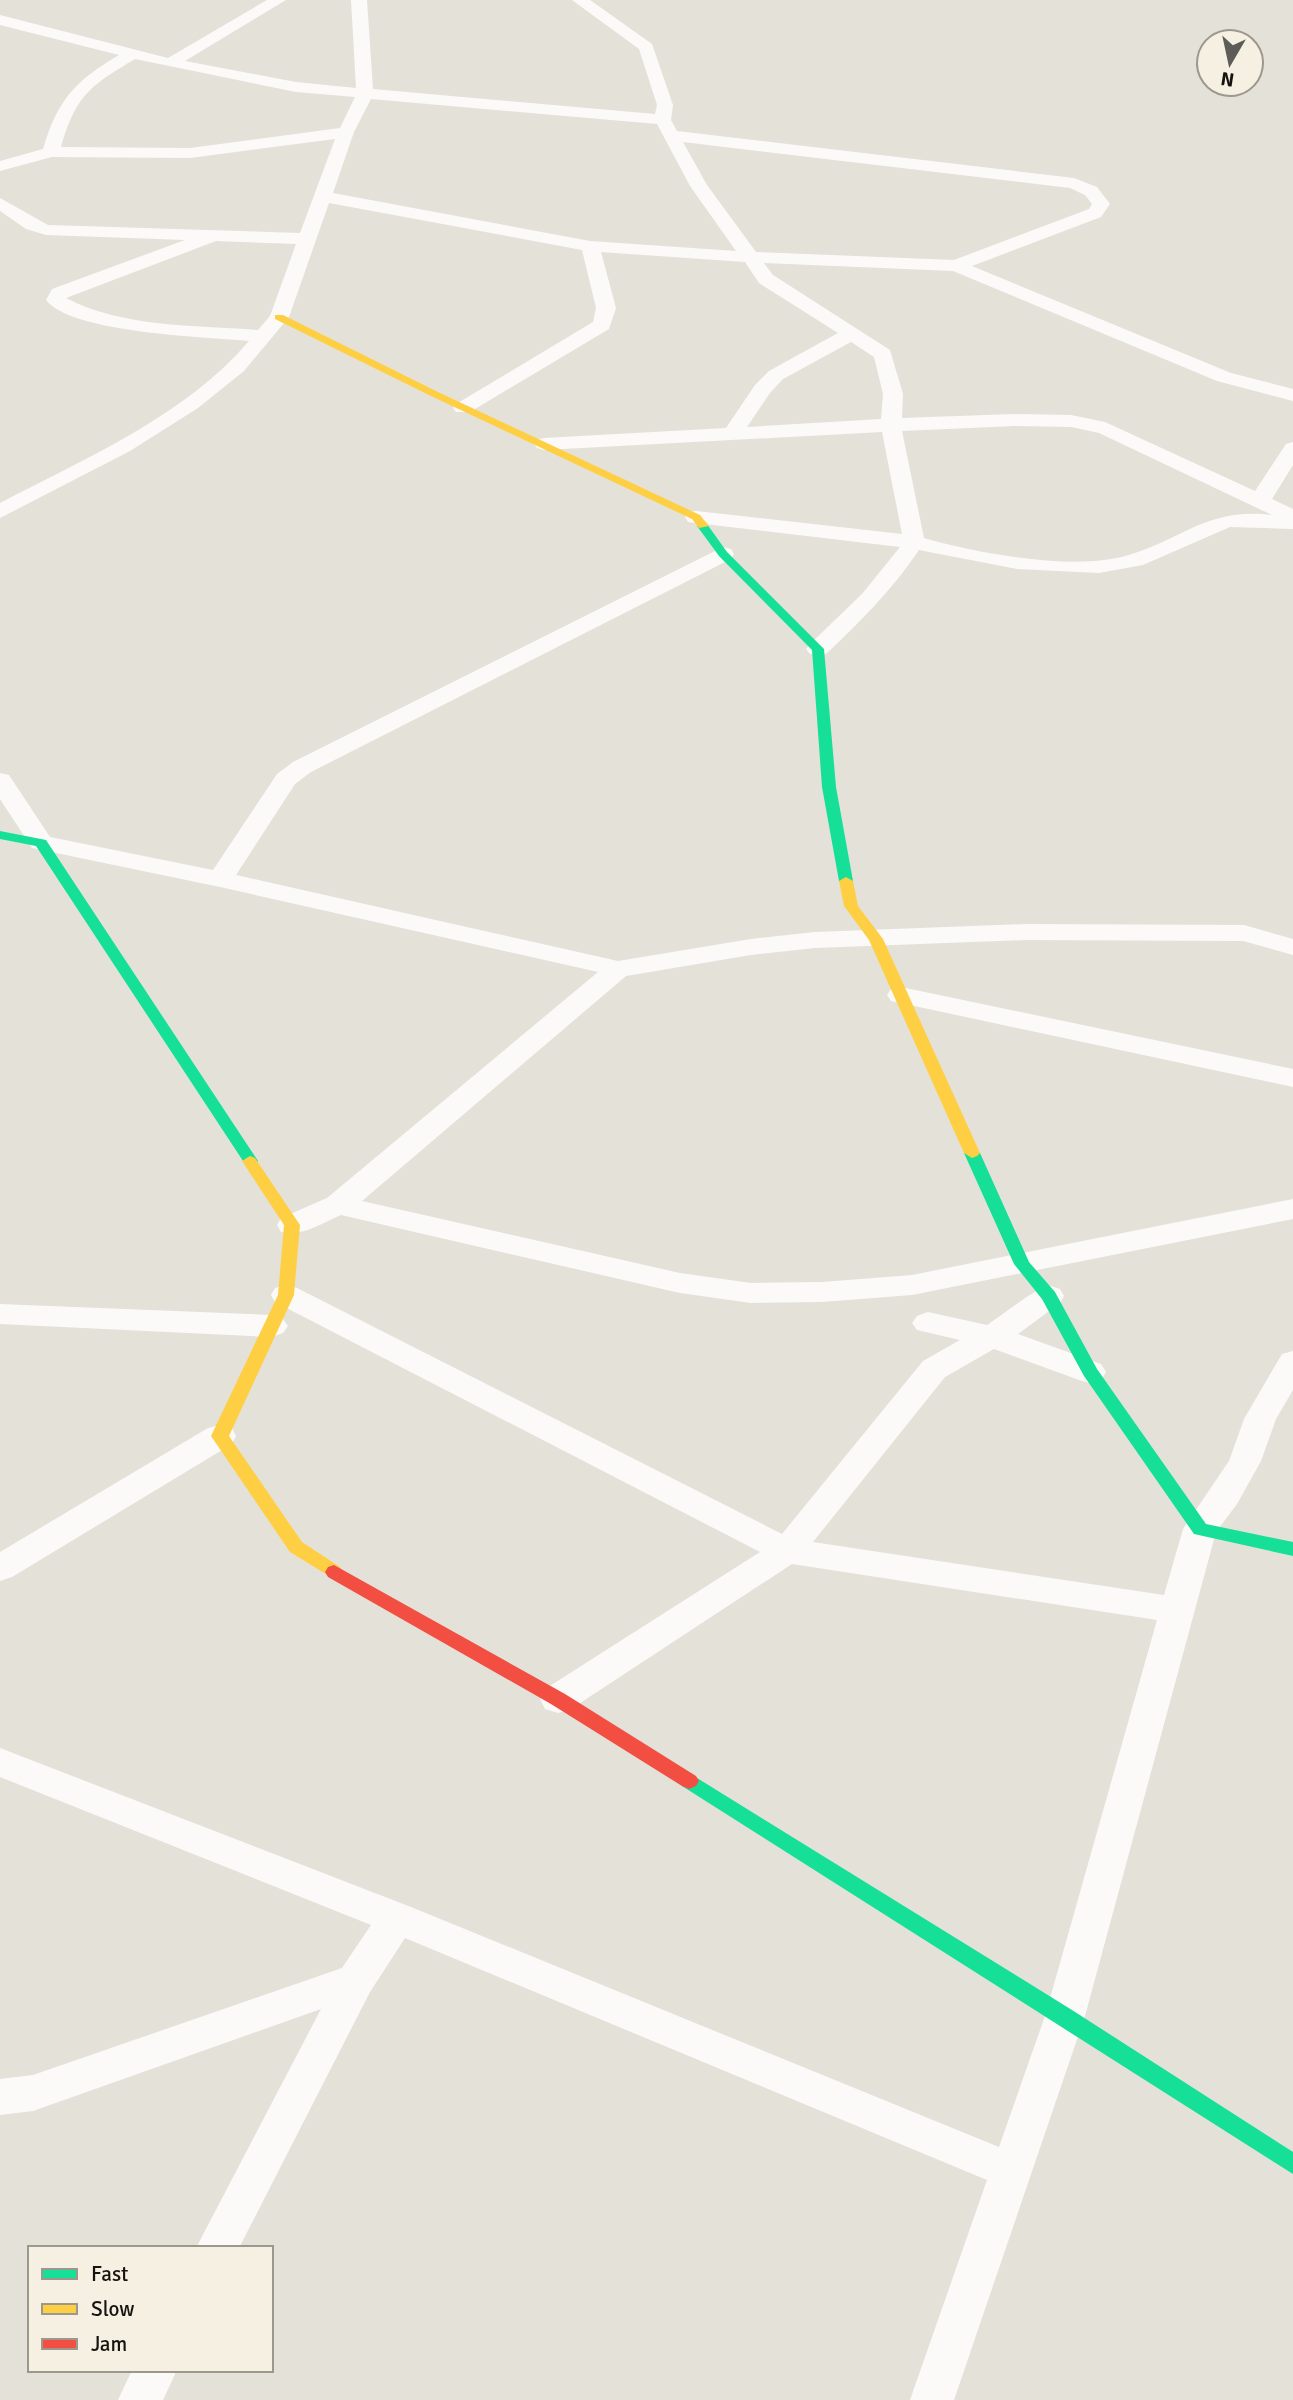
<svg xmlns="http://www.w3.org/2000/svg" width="1293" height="2400" font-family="Signika,sans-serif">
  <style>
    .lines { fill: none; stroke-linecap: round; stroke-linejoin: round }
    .street { fill: #fbfaf9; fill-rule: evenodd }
    .fast { fill: #16e098; fill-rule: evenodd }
    .slow { fill: #ffcf43; fill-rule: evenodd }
    .jam { fill: #f24e42; fill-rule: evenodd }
  </style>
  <rect width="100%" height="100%" fill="#e4e1d9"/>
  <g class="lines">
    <!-- street -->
    <path class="street" d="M267 0H286L185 61 296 82 356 88 351 0H367L373 89 655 114 657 105 639 49 572 0H590L652 44 673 105 671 120 677 131 1074 178 1097 187 1110 204 1101 217 972 266 1231 373 1293 389V401L1217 381 953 271 764 263 773 275 890 350 903 394 902 418 1014 414 1071 415 1105 422 1255 491 1286 444 1293 442V465L1272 499 1293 509V529L1230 527 1143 565 1099 573 1017 569 919 550C893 589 860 622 826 654H810L806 649 810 644 862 594 900 547 696 523 688 522 685 517 688 512 696 511 902 534 882 432 544 450 537 448 534 444 537 440 544 438 726 428 755 385 769 371 838 333 759 283 745 262 601 252 616 308 609 329 470 412H456L453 408 456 404 593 322 596 308 582 250 329 203 289 317 244 371 198 408 130 451 0 518V503C86 458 185 416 249 341 206 337 71 333 46 300L52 289 185 240 46 235 26 229 0 211V198L48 225 300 233 335 139 190 158 52 157 0 171V161L43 149C58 99 75 81 119 55L0 25V15L168 58ZM135 59 296 92 355 97 340 128 190 148 61 147C76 95 90 86 135 59ZM371 99 657 124 690 186 736 251 590 241 333 193 354 132ZM683 142 1070 188 1085 195 1092 204 1089 209 954 260 756 252 707 185ZM216 241 296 244 270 316 258 330C195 325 123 328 66 298ZM851 342 874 357 883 394 881 419 747 427 770 393 783 379ZM1014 426 1071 427 1099 433 1272 515C1206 507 1181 541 1125 556 1072 571 976 553 924 538L902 431Z
      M723 547 731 549 734 554 731 559 311 772 295 784 236 875 618 961 751 939 815 932 1026 924 1244 925 1293 939V955L1243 941 1026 940 815 948 751 955 626 976 362 1201 680 1273 751 1283 822 1282 912 1275 1293 1199V1219L912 1295 822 1302 751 1303 680 1293 341 1215C322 1223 302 1237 281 1232L277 1225 281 1218 327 1198 598 972 220 887 32 848 0 799V773L9 775 50 837 213 870 277 774 293 762Z
      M901 987 1293 1069V1087L891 1001 887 995 891 989Z
      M286 1285 297 1288 782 1534 923 1361 960 1340 917 1330 912 1323 917 1316 928 1312 987 1325C1000 1317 1038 1286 1049 1286 1053 1286 1056 1288 1060 1289L1064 1296 1060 1303 1018 1334 1101 1364 1106 1372 1101 1380 1090 1383 1079 1380 994 1349 945 1377 813 1542 1164 1595 1183 1529 1229 1461 1244 1419 1282 1354 1293 1351V1390L1276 1419 1261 1461 1237 1504 1216 1532 1085 2016 954 2400H910L987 2180 405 1938 370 1992 239 2248H196L321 2009 33 2111 0 2115V2079L33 2075 342 1968 371 1925 0 1777V1748L411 1907 999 2147 1045 2016 1157 1620 792 1564 571 1709 558 1713 545 1709 540 1699 545 1689 760 1552 275 1302 271 1295 275 1288Z
      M0 1304 272 1315 283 1319 288 1326 283 1333 272 1337 0 1324Z
      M220 1425 232 1428 236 1436 232 1444 12 1577 0 1581V1552L208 1428Z
      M132 2370H177L163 2400H118Z"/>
    <!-- fast -->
    <path class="fast" d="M703 523 707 524 727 552 824 649 836 787 853 881 851 884 846 885 839 881 822 787 812 650 719 556 697 526Z
      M0 831 46 840 258 1161 255 1164H245L36 846 0 839Z
      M972 1148 980 1153 1029 1262 1055 1292 1097 1369 1206 1524 1293 1542V1556L1194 1534 1084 1376 1042 1299 1014 1264 964 1153Z
      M689 1773 1072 2010 1293 2152V2174L682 1786 679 1781 682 1776Z"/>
    <!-- slow -->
    <path class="slow" d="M275 315H283L438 392 700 515 709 526 699 528 692 519 431 396 275 319Z
      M846 877 853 881 858 906 883 939 980 1153 977 1156 972 1158 964 1153 869 940 844 906 839 881Z
      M250 1156 255 1158 300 1225 294 1295 229 1436 302 1542 340 1567 343 1572 340 1577 334 1579 290 1552 211 1436 278 1295 284 1225 242 1161Z"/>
    <!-- jam -->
    <path class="jam" d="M334 1565 565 1694 696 1776 699 1781 696 1786 689 1789 682 1786 551 1704 328 1577 325 1572 328 1567Z"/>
  </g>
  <!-- legend -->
  <rect x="28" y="2246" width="245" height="126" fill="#f5f0e2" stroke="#9c988e" stroke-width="2"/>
  <rect x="42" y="2269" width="35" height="10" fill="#16e098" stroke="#9c988e" stroke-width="2"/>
  <text x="91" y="2281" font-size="21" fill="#161410">Fast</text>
  <rect x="42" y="2304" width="35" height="10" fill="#ffcf43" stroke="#9c988e" stroke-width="2"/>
  <text x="91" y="2316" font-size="21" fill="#161410">Slow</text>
  <rect x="42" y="2339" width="35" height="10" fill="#f24e42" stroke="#9c988e" stroke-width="2"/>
  <text x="91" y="2351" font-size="21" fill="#161410">Jam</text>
  <!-- north arrow -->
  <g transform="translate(1230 63) rotate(189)"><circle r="33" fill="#f5f0e2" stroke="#9c988e" stroke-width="2"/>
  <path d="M0-5L12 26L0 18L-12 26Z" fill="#5e5c56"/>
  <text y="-10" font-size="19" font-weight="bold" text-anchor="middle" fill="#161410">N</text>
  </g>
</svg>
